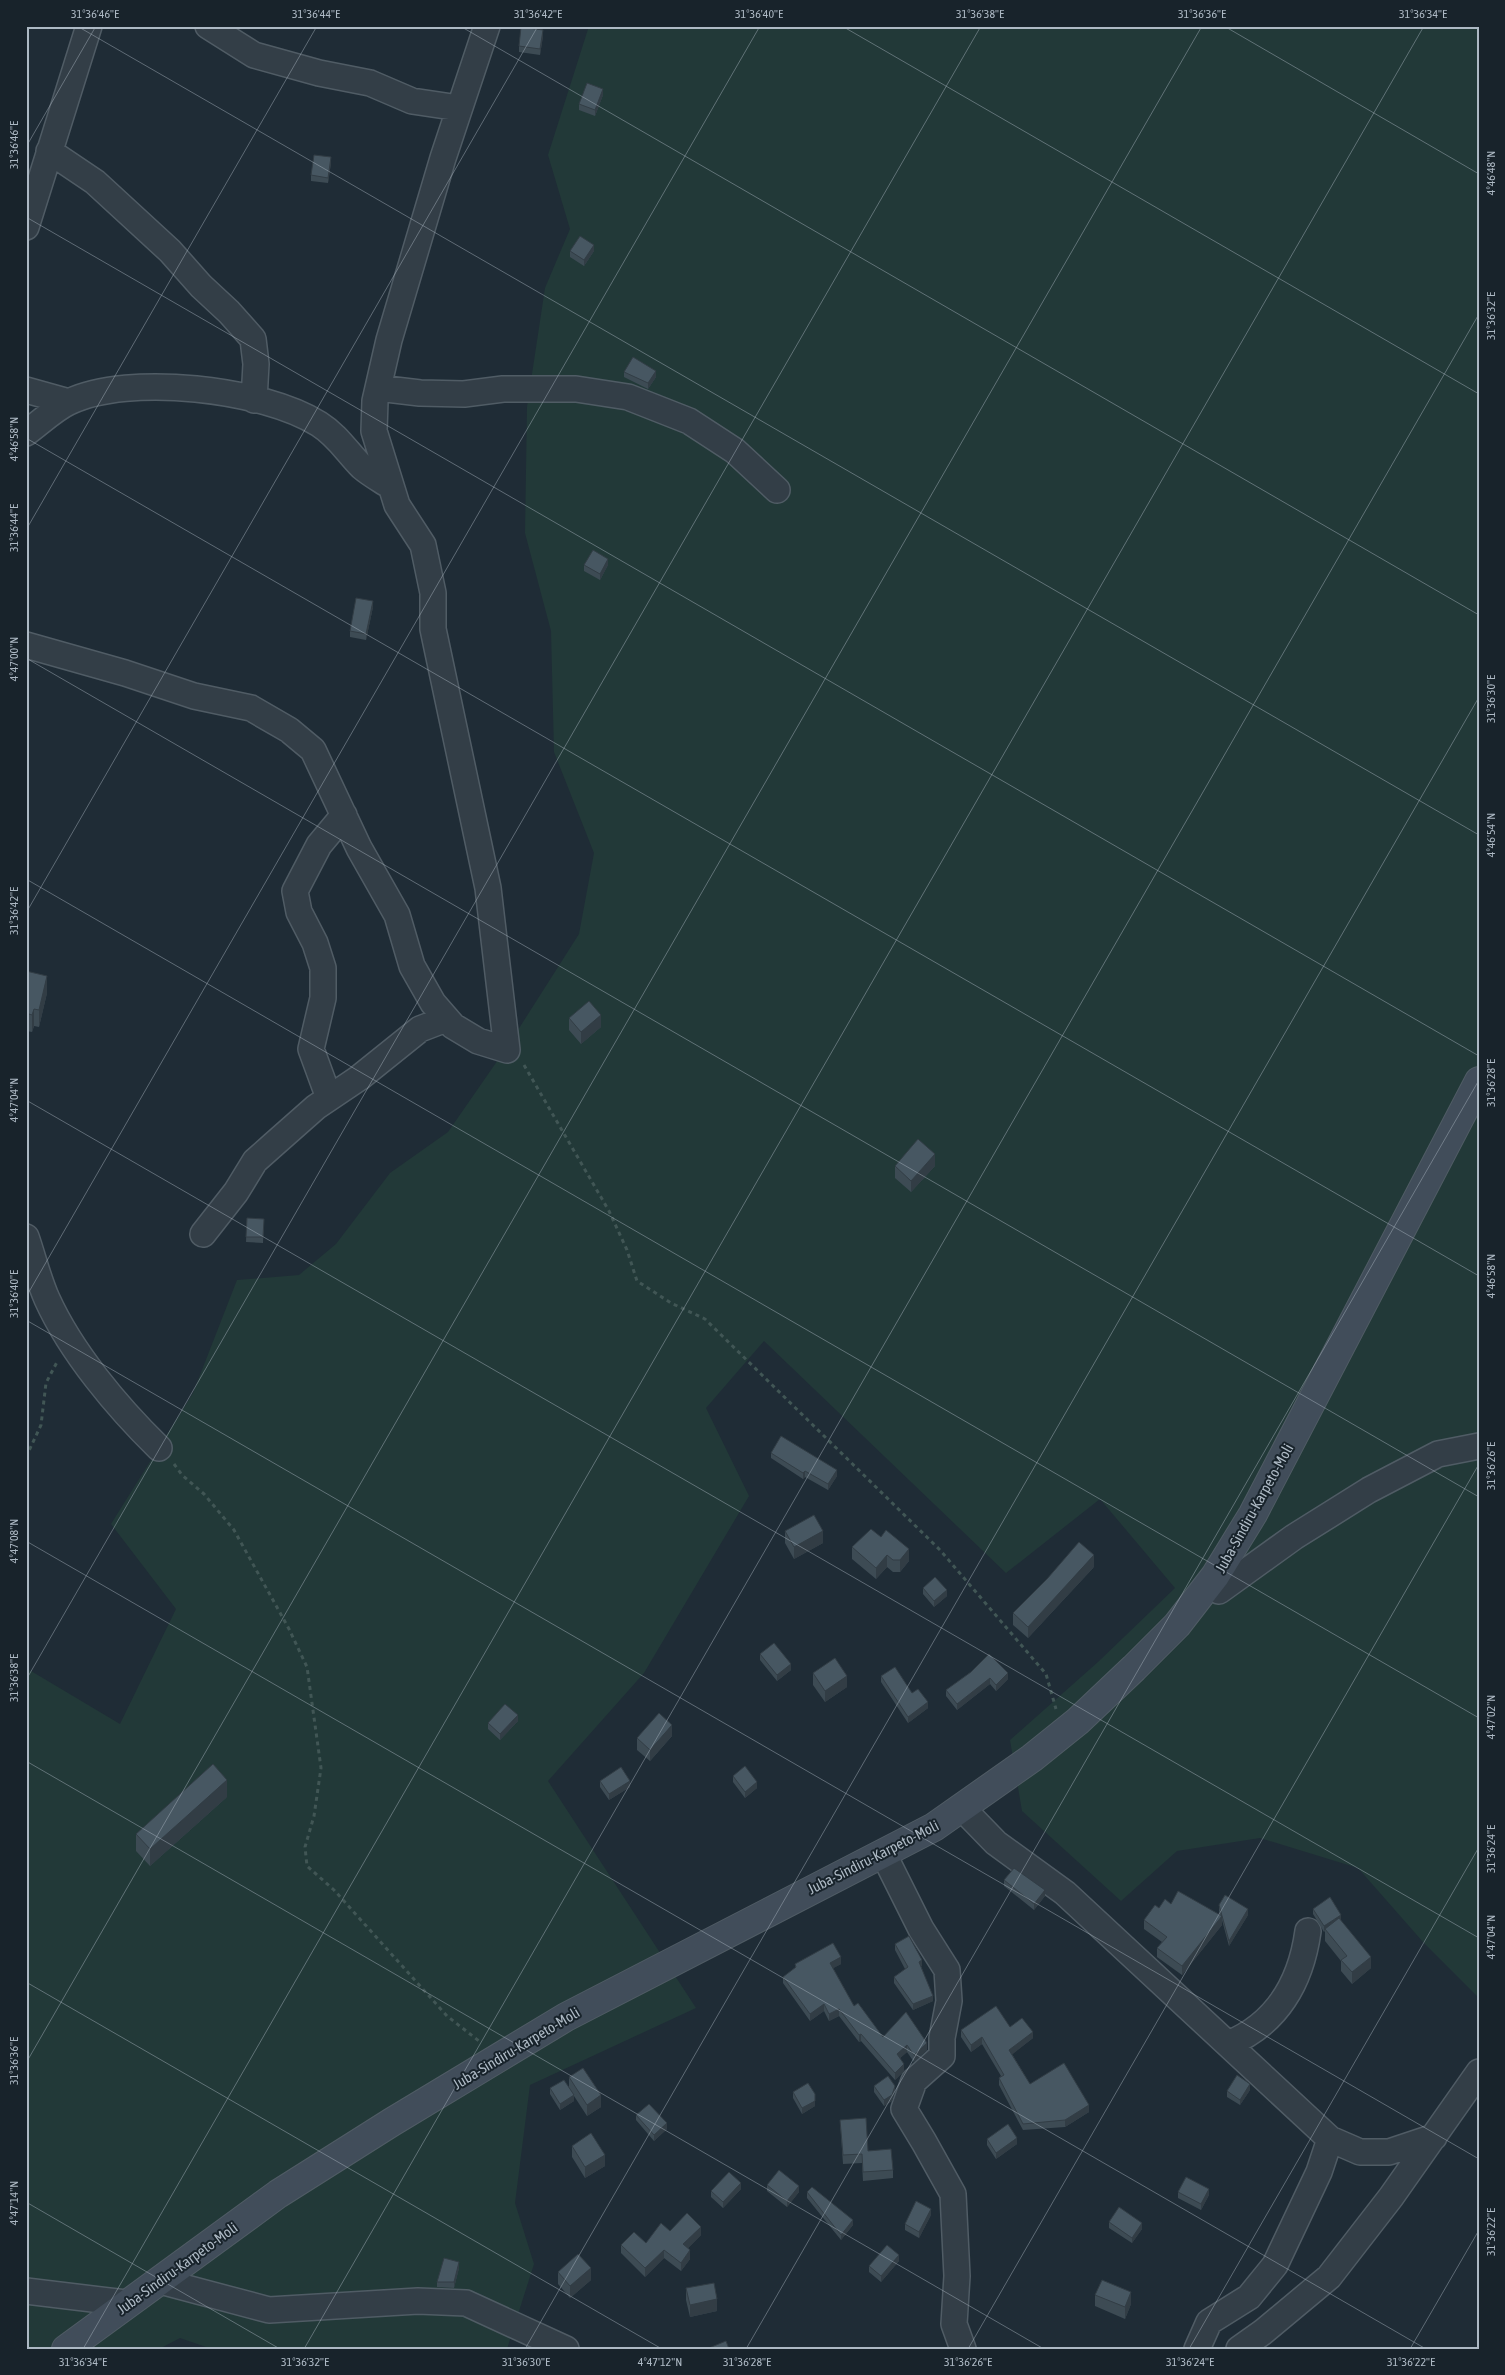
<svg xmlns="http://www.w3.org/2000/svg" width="1505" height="2375" font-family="'Asap Condensed',sans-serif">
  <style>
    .green { fill: #223938 }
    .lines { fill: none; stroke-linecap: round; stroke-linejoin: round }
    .street-casing { stroke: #505c65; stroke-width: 28 }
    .secondary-casing { stroke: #505c65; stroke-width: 30 }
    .path { stroke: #415655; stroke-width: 3; stroke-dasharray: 4 4; stroke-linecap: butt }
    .street { stroke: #333e47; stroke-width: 25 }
    .secondary { stroke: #414d5a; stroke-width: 28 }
    .wall { fill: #3d4b54 }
    .shaded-wall { fill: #323d45 }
    .building { fill: #475762; stroke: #323d45 }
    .ticks { fill: none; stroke: #adb9c4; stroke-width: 1; stroke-opacity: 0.45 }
    .labels { text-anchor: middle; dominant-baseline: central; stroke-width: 4; stroke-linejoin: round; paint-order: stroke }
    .street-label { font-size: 15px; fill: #adb9c4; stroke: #18232b }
    .neatline { fill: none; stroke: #adb9c4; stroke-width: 2 }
    .ticks-label { font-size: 12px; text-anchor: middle; fill: #adb9c4 }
  </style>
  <rect width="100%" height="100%" fill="#1f2c36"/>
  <!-- green -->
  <path class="green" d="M589 26H1479V1995L1477 1996 1423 1942 1358 1868 1260 1838 1177 1851 1121 1901 1022 1811 1010 1740 1098 1662 1175 1588 1100 1499 1006 1573 764 1341 706 1408 749 1496 644 1673 548 1781 696 2008 530 2085 515 2203 534 2264 507 2349H212L180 2338 159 2349H26V1668L120 1724 176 1609 111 1524 193 1393 237 1280 299 1275 336 1244 390 1173 448 1132 509 1044 579 934 594 853 554 752 551 631 525 533 527 407 545 288 570 229 548 155Z"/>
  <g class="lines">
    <!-- street casing -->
    <g class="street-casing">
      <path id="street" d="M208 26 254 55 319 73 370 83 412 101 459 108
        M49 151 95 182 170 251 201 286 229 312 253 339 256 364 254 400
        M26 227 89 26
        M378 388 420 393 464 394 503 389H576L628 397 689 421 735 451 777 490
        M26 390 69 402
        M26 433C40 423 54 409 69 402 129 373 264 389 319 424 338 436 347 452 362 467 370 474 381 480 390 486
        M26 645 125 673 194 696 251 708 289 730 313 750 359 848 397 915 412 966 433 1003 453 1026 478 1041 507 1050 488 888 433 629V593L423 545 397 505 374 431 375 401 389 340 443 158 487 26
        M329 1098 311 1049 323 998V968L315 943 299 912 295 891 319 845 344 815
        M203 1234 236 1192 255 1161 273 1145 316 1107 359 1078 420 1029 446 1019
        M26 1237C33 1257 38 1279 47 1299 71 1352 117 1407 159 1448
        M1219 1591 1294 1537 1369 1490 1438 1454 1479 1446
        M962 1808 996 1843 1065 1893 1330 2139 1360 2152H1389L1434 2137
        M883 1853 921 1929 947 1970 949 2001 942 2038V2056L914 2081 904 2109 924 2142 953 2194 957 2276 954 2324 963 2349
        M1228 2044C1277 2024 1301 1982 1308 1931
        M160 2281 269 2310 418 2301 466 2303 566 2349
        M26 2291 126 2303
        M1197 2349 1209 2322 1249 2297 1275 2265 1319 2172 1330 2139
        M1239 2349 1263 2332 1329 2277 1391 2197 1479 2072"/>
    </g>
    <!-- secondary casing -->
    <g class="secondary-casing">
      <path id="secondary" d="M66 2349 278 2194 392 2122 566 2017 934 1827 1032 1758 1078 1721 1134 1668 1177 1625 1215 1576 1253 1514 1479 1081"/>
    </g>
    <!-- path -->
    <path class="path" d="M524 1065 609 1211 627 1250 637 1281 671 1303 705 1319 940 1550 1046 1674 1056 1709
      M26 1457 41 1425 46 1383 57 1362
      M174 1464 182 1475 204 1494 234 1530 289 1629 307 1667 321 1768 314 1816 305 1847 307 1866 334 1890 447 2016 479 2041"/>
    <!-- street -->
    <use href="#street" class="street"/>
    <!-- secondary -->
    <use href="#secondary" class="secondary"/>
  </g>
  <!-- wall -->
  <path class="wall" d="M543 36 540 55 519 52V46Z
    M603 95 595 116 579 110V104Z
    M331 163 328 183 311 181V175Z
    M570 251H594L584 266 570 257Z
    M624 372 656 377 648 389 624 377Z
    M584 565H608L600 580 584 571Z
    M373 607 366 640 350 637V631Z
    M26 971 47 993 39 1027 34 1026 32 1032 26 1031Z
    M569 1018 601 1027 581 1044 569 1030Z
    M895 1166H935L911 1192 895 1178Z
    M247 1218 264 1219 263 1243 246 1242Z
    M771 1453 837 1476 828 1490 805 1477 803 1479 771 1458Z
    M785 1531 823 1543 794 1559 785 1543Z
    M852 1547 909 1561 900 1572H893L887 1567 876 1579 852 1559Z
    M1094 1567 1028 1638 1013 1625V1613Z
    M923 1588 947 1596 934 1607 923 1594Z
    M760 1654 791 1670 777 1681 760 1660Z
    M971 1672 1008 1679 996 1691 990 1684 957 1710 946 1696V1690Z
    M813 1673 847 1687 825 1702 813 1685Z
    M881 1676 912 1693 928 1708 908 1723 881 1682Z
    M518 1721 500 1740 488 1729V1723Z
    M672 1736 650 1761 637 1750V1738Z
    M733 1776 757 1788 745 1798 733 1782Z
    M600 1781 630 1787 609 1800 600 1787Z
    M227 1797 150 1866 136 1851V1834Z
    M1004 1880 1045 1896 1034 1910 1004 1886Z
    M1171 1904 1220 1916 1219 1911V1905L1248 1915 1229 1946 1222 1920V1925L1182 1975 1157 1957V1948L1162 1942 1144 1929V1920L1159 1908Z
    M1313 1909 1341 1921 1371 1968 1352 1984 1341 1971V1961L1325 1941V1931L1324 1932 1313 1914Z
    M895 1944 922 1966H921L933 2001 913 2010 894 1983V1977L905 1969 895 1950Z
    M795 1964H841L833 1968 854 2006 883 2037 927 2050 914 2062 907 2052 900 2058 904 2071 895 2080 861 2041 859 2042 839 2016 829 2021 824 2011 810 2021 783 1983V1977L795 1969Z
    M1010 2027 1033 2038 1012 2054 1030 2084 1089 2112 1065 2127 1023 2130 999 2085V2078L1001 2076 982 2044 971 2052 961 2037V2030Z
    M569 2077 601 2107 587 2116 574 2096V2101L560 2110 550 2094V2088H569Z
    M874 2086 895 2091 892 2101 884 2106 874 2092Z
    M1250 2090 1240 2105 1227 2097V2091Z
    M793 2092 815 2106 802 2114 793 2098Z
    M636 2115 667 2129 654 2141 636 2120Z
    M840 2120 868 2151 893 2170V2178L863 2181 862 2163 843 2164Z
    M987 2139 1017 2144 996 2159 987 2145Z
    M572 2146 605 2166 585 2178 572 2157Z
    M767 2185 799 2192 787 2207 767 2191Z
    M741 2189 723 2208 711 2197V2191Z
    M807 2192 853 2225 841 2240 807 2198Z
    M1178 2192 1209 2195 1201 2210 1178 2198Z
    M931 2215 919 2238 905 2230V2224Z
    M1109 2222 1142 2229 1132 2243 1109 2228Z
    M670 2231 701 2235 688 2248 690 2259 681 2271 664 2258 645 2277 621 2253V2245L646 2243Z
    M899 2261 881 2282 869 2272V2266Z
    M459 2268 454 2288 437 2287V2282Z
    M558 2272 591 2280 570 2298 558 2284Z
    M686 2288 717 2311 690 2317 686 2300Z
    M1095 2295 1131 2304 1125 2319 1095 2306Z"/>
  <!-- shaded-wall -->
  <path class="shaded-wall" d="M543 30V36L540 55V49Z
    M603 89V95L595 116V110Z
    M331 157V163L328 183V178Z
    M594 245V251L584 266V260Z
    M656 371V377L648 389V383Z
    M608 559V565L600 580V574Z
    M373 601V607L366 640V634Z
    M47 976V993L39 1027V1010Z
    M34 1009V1026L32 1032V1015Z
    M601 1015V1027L581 1044V1032Z
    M935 1154V1166L911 1192V1181Z
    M837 1470V1476L828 1490V1484Z
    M805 1471V1477L803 1479V1473Z
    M823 1531V1543L794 1559V1547Z
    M909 1549V1561L900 1572V1560Z
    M887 1555V1567L876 1579V1568Z
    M1094 1555V1567L1028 1638V1627Z
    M947 1590V1596L934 1607V1601Z
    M791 1664V1670L777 1681V1675Z
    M1008 1673V1679L996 1691V1685Z
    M847 1676V1687L825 1702V1691Z
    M990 1678V1684L957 1710V1704Z
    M928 1702V1708L908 1723V1717Z
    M518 1715V1721L500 1740V1734Z
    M672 1725V1736L650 1761V1750Z
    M227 1780V1797L150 1866V1849Z
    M630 1781V1787L609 1800V1794Z
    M757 1782V1788L745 1798V1792Z
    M1045 1890V1896L1034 1910V1904Z
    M1248 1909V1915L1229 1946V1941Z
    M1341 1915V1921L1325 1929 1324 1932V1926Z
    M1222 1916V1925L1182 1975V1966Z
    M841 1957V1964L830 1970V1963Z
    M1371 1957V1968L1352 1984V1972Z
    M922 1960V1966L919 1967V1962Z
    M933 1996V2001L913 2010V2004Z
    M824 2004V2011L810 2021V2014Z
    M839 2009V2016L829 2021V2014Z
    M1033 2032V2038L1009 2057V2050Z
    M861 2034V2041L859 2042V2035Z
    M982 2037V2044L971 2052V2045Z
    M927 2043V2050L914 2062V2055Z
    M907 2045V2052L897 2061V2054Z
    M904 2064V2071L895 2080V2073Z
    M1250 2084V2090L1240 2105V2100Z
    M895 2086V2091L892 2101 884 2106V2100Z
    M574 2095V2101L560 2110V2104Z
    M601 2095V2107L587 2116V2105Z
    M815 2101V2106L802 2114V2108Z
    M1089 2105V2112L1065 2127V2120Z
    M667 2123V2129L654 2141V2135Z
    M1017 2138V2144L996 2159V2153Z
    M605 2155V2166L585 2178V2167Z
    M741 2183V2189L723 2208V2202Z
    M799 2186V2192L787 2207V2201Z
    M1209 2189V2195L1201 2210V2204Z
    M931 2209V2215L919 2238V2232Z
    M853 2220V2225L841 2240V2235Z
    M1142 2223V2229L1132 2243V2238Z
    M701 2227V2235L683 2253V2244Z
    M664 2250V2258L645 2277V2268Z
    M690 2250V2259L681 2271V2263Z
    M899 2255V2261L881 2282V2276Z
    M459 2262V2268L454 2288V2282Z
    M591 2268V2280L570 2298V2286Z
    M1131 2292V2304L1125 2319V2307Z
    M717 2299V2311L690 2317V2305Z"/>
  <!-- building -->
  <path class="building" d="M521 27 543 30 540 49 519 46Z
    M587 83 603 89 595 110 579 104Z
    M314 155 331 157 328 178 311 175Z
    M580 236 594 245 584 260 570 251Z
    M633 357 656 371 648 383 624 372Z
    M593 550 608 559 600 574 584 565Z
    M356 598 373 601 366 634 350 631Z
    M26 971 47 976 39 1010 34 1009 32 1015 26 1013Z
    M589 1001 601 1015 581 1032 569 1018Z
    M918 1139 935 1154 911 1181 895 1166Z
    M247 1218 264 1219 263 1237H246Z
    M781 1436 837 1470 828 1484 805 1471 803 1473 771 1453Z
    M814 1515 823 1531 794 1547 785 1531Z
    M871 1529 881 1537 886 1530 909 1549 900 1560H893L887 1555 876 1568 852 1547Z
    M1079 1542 1094 1555 1028 1627 1013 1613 1047 1579Z
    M935 1577 947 1590 934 1601 923 1588Z
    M774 1643 791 1664 777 1675 760 1654Z
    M989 1654 1008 1673 996 1685 990 1678 957 1704 946 1690 971 1672Z
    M835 1658 847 1676 825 1691 813 1673Z
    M895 1667 912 1693 918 1689 928 1702 908 1717 881 1676Z
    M505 1704 518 1715 500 1734 488 1723Z
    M659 1713 672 1725 650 1750 637 1738Z
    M213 1764 227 1780 150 1849 136 1834Z
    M745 1766 757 1782 745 1792 733 1776Z
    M621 1767 630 1781 609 1794 600 1781Z
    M1014 1868 1045 1890 1034 1904 1004 1880Z
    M1178 1891 1222 1916 1182 1966 1157 1948 1167 1937 1144 1920 1155 1905 1159 1908 1165 1899 1171 1904Z
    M1225 1895 1248 1909 1229 1941 1219 1905Z
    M1330 1897 1341 1915 1324 1926 1313 1909Z
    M1339 1918 1371 1957 1352 1972 1341 1960 1347 1956 1325 1929Z
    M909 1936 922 1960 919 1962 933 1996 913 2004 894 1977 908 1967 895 1944Z
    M833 1943 841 1957 830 1963 854 2006 858 2003 883 2037 906 2012 927 2043 914 2055 907 2045 897 2054 904 2064 895 2073 861 2034 859 2035 839 2009 829 2014 824 2004 810 2014 783 1977 796 1967 795 1964Z
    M996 2006 1010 2027 1022 2018 1033 2032 1009 2050 1030 2084 1064 2063 1089 2105 1065 2120 1023 2124 999 2078 1004 2075 982 2037 971 2045 961 2030Z
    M583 2068 601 2095 587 2105 569 2077Z
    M1237 2075 1250 2084 1240 2100 1227 2091Z
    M888 2076 895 2086 892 2095 884 2100 874 2086Z
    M564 2080 574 2095 560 2104 550 2088Z
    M808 2083 815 2094V2101L802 2108 793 2092Z
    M649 2104 667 2123 654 2135 636 2115Z
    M866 2118 868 2151 891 2149 893 2170 863 2172 862 2154 843 2155 840 2120Z
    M1008 2124 1017 2138 996 2153 987 2139Z
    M591 2133 605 2155 585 2167 572 2146Z
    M779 2170 799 2186 787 2201 767 2185Z
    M729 2172 741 2183 723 2202 711 2191Z
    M1186 2177 1209 2189 1201 2204 1178 2192Z
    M812 2187 853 2220 841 2235 807 2192Z
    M916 2201 931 2209 919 2232 905 2224Z
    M1119 2207 1142 2223 1132 2238 1109 2222Z
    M687 2213 701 2227 683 2244 690 2250 681 2263 664 2250 645 2268 621 2245 634 2232 646 2243 661 2223 670 2231Z
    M887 2245 899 2255 881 2276 869 2266Z
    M578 2254 591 2268 570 2286 558 2272Z
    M444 2258 459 2262 454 2282H437Z
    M1102 2280 1131 2292 1125 2307 1095 2295Z
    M714 2283 717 2299 690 2305 686 2288Z
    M726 2341 729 2349 709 2348Z"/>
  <!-- ticks -->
  <path class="ticks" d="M77 26 1479 835M460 26 1479 615M842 26 1479 394M1224 26 1479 174M26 147 96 26M26 217 1479 1056M26 438 1479 1276M26 530 317 26M26 658 1479 1497M26 879 1479 1718M26 913 538 26M26 1100 1479 1938M26 1297 760 26M26 1320 1479 2159M26 1541 1426 2349M26 1680 981 26M26 1761 1044 2349M26 1982 662 2349M26 2063 1202 26M26 2202 280 2349M83 2349 1424 26M304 2349 1479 314M525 2349 1479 697M746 2349 1479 1080M968 2349 1479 1464M1189 2349 1479 1847M1410 2349 1479 2230"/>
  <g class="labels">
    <!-- street labels -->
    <g class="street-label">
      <text transform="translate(1254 1508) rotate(-61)">Juba-Sindiru-Karpeto-Moli</text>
      <text transform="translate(873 1857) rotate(-27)">Juba-Sindiru-Karpeto-Moli</text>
      <text transform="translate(516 2048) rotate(-31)">Juba-Sindiru-Karpeto-Moli</text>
      <text transform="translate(177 2268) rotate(-36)">Juba-Sindiru-Karpeto-Moli</text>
    </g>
  </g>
  <!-- border -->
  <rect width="1505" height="2375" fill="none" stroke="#18232b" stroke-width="55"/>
  <rect x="28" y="28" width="1450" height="2320" class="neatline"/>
  <g class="ticks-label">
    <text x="95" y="18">31°36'46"E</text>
    <text x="316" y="18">31°36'44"E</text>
    <text x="538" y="18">31°36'42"E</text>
    <text x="759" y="18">31°36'40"E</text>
    <text x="980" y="18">31°36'38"E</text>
    <text x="1202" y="18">31°36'36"E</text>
    <text x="1423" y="18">31°36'34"E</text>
    <text transform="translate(14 145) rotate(-90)" y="4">31°36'46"E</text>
    <text transform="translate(1491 173) rotate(-90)" y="4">4°46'48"N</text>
    <text transform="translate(1491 316) rotate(-90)" y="4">31°36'32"E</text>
    <text transform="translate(14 439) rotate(-90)" y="4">4°46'58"N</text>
    <text transform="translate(14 528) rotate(-90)" y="4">31°36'44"E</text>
    <text transform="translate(14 659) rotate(-90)" y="4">4°47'00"N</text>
    <text transform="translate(1491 699) rotate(-90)" y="4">31°36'30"E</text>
    <text transform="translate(1491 835) rotate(-90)" y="4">4°46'54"N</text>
    <text transform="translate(14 911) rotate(-90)" y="4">31°36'42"E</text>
    <text transform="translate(1491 1083) rotate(-90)" y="4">31°36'28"E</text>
    <text transform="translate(14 1100) rotate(-90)" y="4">4°47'04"N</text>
    <text transform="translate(1491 1276) rotate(-90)" y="4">4°46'58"N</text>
    <text transform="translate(14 1294) rotate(-90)" y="4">31°36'40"E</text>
    <text transform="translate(1491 1466) rotate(-90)" y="4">31°36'26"E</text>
    <text transform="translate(14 1541) rotate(-90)" y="4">4°47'08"N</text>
    <text transform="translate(14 1678) rotate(-90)" y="4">31°36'38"E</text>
    <text transform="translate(1491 1717) rotate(-90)" y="4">4°47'02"N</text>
    <text transform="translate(1491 1849) rotate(-90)" y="4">31°36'24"E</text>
    <text transform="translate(1491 1937) rotate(-90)" y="4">4°47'04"N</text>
    <text transform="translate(14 2061) rotate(-90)" y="4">31°36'36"E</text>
    <text transform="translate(14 2203) rotate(-90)" y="4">4°47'14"N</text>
    <text transform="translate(1491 2232) rotate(-90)" y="4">31°36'22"E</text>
    <text x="83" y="2366">31°36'34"E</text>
    <text x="305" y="2366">31°36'32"E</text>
    <text x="526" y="2366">31°36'30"E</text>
    <text x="660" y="2366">4°47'12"N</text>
    <text x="747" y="2366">31°36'28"E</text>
    <text x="968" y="2366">31°36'26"E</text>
    <text x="1190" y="2366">31°36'24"E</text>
    <text x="1411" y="2366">31°36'22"E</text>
  </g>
</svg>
